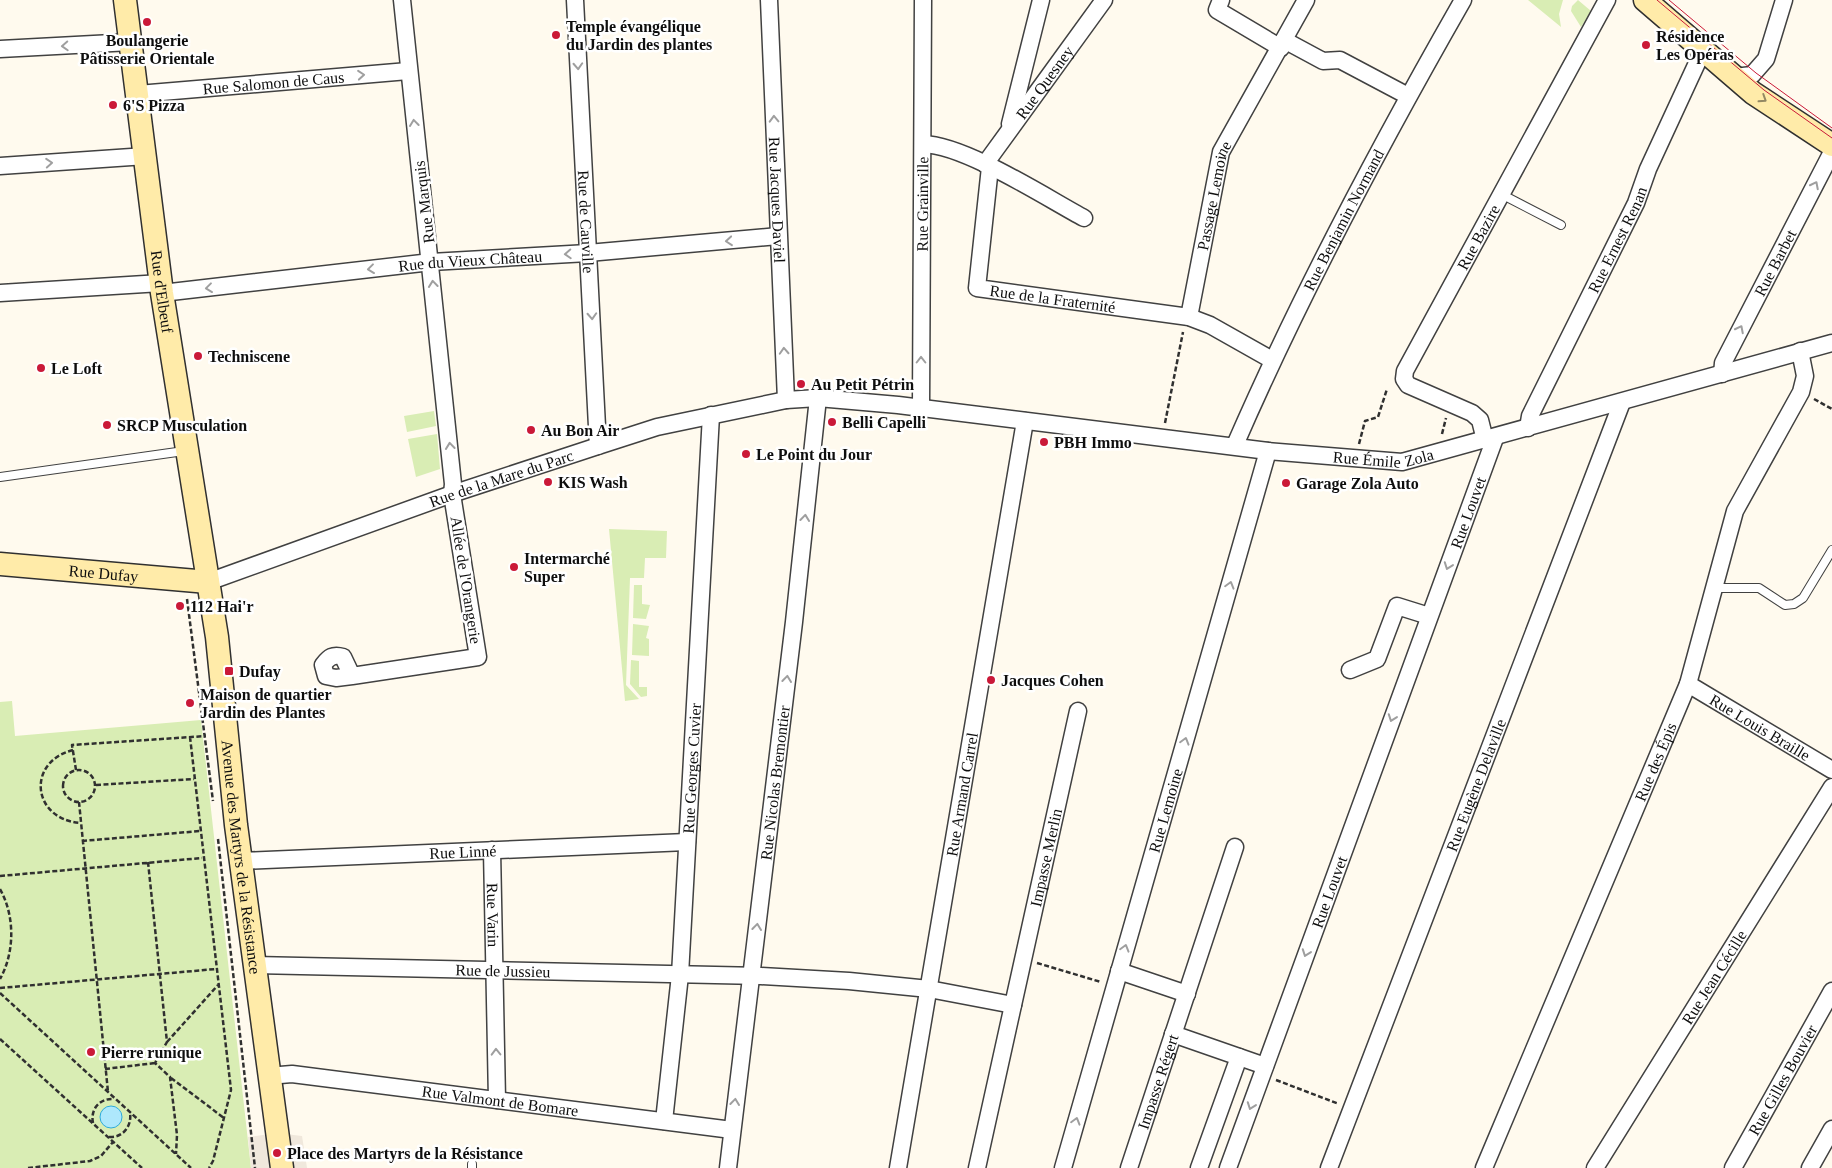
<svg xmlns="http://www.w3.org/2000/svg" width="1832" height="1168" font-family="Georgia,serif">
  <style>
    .green { fill: #d9edb4 }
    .plaza { fill: #f0e8dc }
    .water { fill: #aee8fc; stroke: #2eabd9 }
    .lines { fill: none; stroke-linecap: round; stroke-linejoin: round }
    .lane-casing { stroke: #414141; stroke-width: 10 }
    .street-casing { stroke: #414141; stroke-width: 19 }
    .secondary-casing { stroke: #303030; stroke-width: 25 }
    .path { stroke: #303030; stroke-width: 2.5; stroke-dasharray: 5 2.5; stroke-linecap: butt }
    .lane { stroke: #fff; stroke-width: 8 }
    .street { stroke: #fff; stroke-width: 16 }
    .secondary { stroke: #ffeba9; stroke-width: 22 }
    .tram { stroke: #ca1938; stroke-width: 1 }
    .oneway { stroke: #9f9f9f }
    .oneway2 { stroke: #938863 }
    .poi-dot { fill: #ca1938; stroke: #fff; stroke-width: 2 }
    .labels { text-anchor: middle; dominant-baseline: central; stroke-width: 5; stroke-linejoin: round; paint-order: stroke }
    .poi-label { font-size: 16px; font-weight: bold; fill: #0e0e0e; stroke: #fff; text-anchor: start }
    .street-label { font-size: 16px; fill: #0e0e0e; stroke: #fff }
  </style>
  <rect width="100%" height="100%" fill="#fffaee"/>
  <!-- green -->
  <path class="green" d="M1528 0H1563L1559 14 1561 27Z
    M1578 0 1591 11 1581 27 1571 11 1572 6Z
    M434 411 436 426 407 432 404 416Z
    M437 434 440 469 416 477 408 439Z
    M609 529 667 531 666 558H645L644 578H630L626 685 639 699 625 701Z
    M634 585H642V604L650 605 646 619 633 618Z
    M633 624 649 626 646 638 649 639V656L632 655Z
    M631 660 639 661V687H647V696L641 697 630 684Z
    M12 701 15 736 201 720 251 1168H0V702Z"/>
  <!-- plaza -->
  <path class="plaza" d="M277 1133 302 1136 307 1168H251L248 1137Z"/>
  <!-- water -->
  <path class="water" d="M100 1117a11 11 0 1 1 22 0a11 11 0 1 1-22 0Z"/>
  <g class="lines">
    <!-- lane casing -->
    <g class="lane-casing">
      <path id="lane" d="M1501 194 1561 225
        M0 477 184 451
        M1714 588H1759L1785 605 1794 604 1803 598 1832 550
        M472 1168V1164"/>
    </g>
    <!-- street casing -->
    <g class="street-casing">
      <g id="street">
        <path id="s1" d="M575 0 598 446"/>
        <path id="s2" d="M769 0 786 400"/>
        <path d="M1221 0 1217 10 1281 48"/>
        <path d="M1284 40 1323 61 1340 60 1408 96"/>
        <path d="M0 49 131 42"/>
        <path d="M1734 77 1752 75 1766 59 1784 0"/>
        <path id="s3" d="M138 94 408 71"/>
        <path d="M1010 124 1041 0"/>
        <path d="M923 144C965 145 1045 197 1084 218"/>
        <path id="s4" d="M985 164 1104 0"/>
        <path d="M0 166 146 156"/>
        <path id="s5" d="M990 167 977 288 1189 317 1210 325 1272 360"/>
        <path d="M0 293 161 283"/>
        <path id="s6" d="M162 293 431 262 588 253 778 236"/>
        <path id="s7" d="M1189 317 1221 152 1306 0"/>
        <path id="s8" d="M1722 374 1723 363 1832 152"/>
        <path id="s9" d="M921 408 923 0"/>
        <path id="s10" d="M1528 428 1530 416 1636 203 1648 169 1703 50"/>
        <path id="s11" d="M1485 440 1480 420 1472 413 1408 385 1404 379 1405 371 1607 0"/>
        <path id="s12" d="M1235 445C1301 293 1380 145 1463 0"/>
        <path id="s13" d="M208 582 452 494 598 446 657 427 786 400 818 398 898 405 1268 451 1402 462 1832 343"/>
        <path d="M1350 670 1377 659 1397 606 1429 616"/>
        <path d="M352 676 343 657C333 654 329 657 323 665L326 676 336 678 352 676 478 657 452 494 453 484 402 0"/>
        <path id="s14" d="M1688 684 1832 770"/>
        <path id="s15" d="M492 850 497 1100"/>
        <path id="s16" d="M241 861 687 842"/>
        <path id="s17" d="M254 965 761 976 849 981 929 989 1013 1005"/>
        <path d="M1119 971 1187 994"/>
        <path d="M1173 1034 1265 1066"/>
        <path id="s18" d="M268 1076 292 1074 732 1130"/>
        <path id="s19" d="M664 1121 680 975 711 415"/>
        <path id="s20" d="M728 1168 794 622 818 398"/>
        <path id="s21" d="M898 1168 1025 421"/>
        <path id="s22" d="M977 1168 1078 711"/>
        <path id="s23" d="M1063 1168 1268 451"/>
        <path id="s24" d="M1129 1168 1235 847"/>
        <path d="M1199 1168 1239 1057"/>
        <path id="s25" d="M1228 1168 1495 438"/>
        <path id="s26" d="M1329 1168 1622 402"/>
        <path id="s27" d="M1484 1168 1688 684 1735 511 1801 392 1805 376 1800 351"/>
        <path id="s28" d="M1595 1168 1832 787"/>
        <path id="s29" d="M1733 1168 1832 991"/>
        <path d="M1810 1168 1832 1129"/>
      </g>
    </g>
    <!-- secondary casing -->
    <g class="secondary-casing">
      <g id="secondary">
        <path id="s30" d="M125 0 162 293 217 637 236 825 282 1168"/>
        <path d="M1645 0 1753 93 1832 145"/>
        <path id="s31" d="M0 564 208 582"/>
      </g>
    </g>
    <!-- path -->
    <path class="path" d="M1814 399 1832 409
      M1165 423 1183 332
      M1442 434 1446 418
      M1359 444 1365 421 1378 417 1387 389
      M187 599 213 801
      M190 737 231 1090 213 1161 209 1168
      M73 750C26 762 32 819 80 823
      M63 786a16 16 0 1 1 32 0a16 16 0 1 1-32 0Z
      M76 770 72 745 206 736
      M96 785 194 779
      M79 802 108 1092
      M218 839 255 1168
      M82 841 200 831
      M148 862 167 1042 155 1063 170 1077 177 1135 176 1154
      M0 876 202 858
      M0 889C15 916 15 952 0 979
      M1037 963 1101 982
      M0 988 216 969
      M0 993 191 1168
      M0 1039 142 1168
      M167 1042 218 985
      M105 1069 155 1063
      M171 1078 224 1118
      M1276 1080 1339 1104
      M93 1123C90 1109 100 1098 114 1099
      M109 1137C123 1138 132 1126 130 1113
      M28 1168 90 1161 101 1156 113 1142"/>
    <!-- lane -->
    <use href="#lane" class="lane"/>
    <!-- street -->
    <use href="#street" class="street"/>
    <!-- secondary -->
    <use href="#secondary" class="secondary"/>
    <!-- tram -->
    <path class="tram" d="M1657 0 1764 90 1832 138
      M1669 0 1756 73 1832 128"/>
  </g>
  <!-- one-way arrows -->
  <defs><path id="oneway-chevron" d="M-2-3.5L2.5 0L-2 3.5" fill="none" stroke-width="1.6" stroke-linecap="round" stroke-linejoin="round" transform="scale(1.25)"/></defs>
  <g class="oneway">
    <use href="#oneway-chevron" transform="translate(65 46) rotate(177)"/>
    <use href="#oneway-chevron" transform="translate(578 66) rotate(87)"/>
    <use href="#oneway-chevron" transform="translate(361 75) rotate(-5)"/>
    <use href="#oneway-chevron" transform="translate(774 119) rotate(-92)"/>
    <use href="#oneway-chevron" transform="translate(414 123) rotate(-97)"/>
    <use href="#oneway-chevron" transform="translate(49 163) rotate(-4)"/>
    <use href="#oneway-chevron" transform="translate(1815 185) rotate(-63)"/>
    <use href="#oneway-chevron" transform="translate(729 241) rotate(175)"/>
    <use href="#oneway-chevron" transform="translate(568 254) rotate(177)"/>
    <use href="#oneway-chevron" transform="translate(371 269) rotate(173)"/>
    <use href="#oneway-chevron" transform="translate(433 284) rotate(-96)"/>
    <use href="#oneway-chevron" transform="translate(209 288) rotate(173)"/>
    <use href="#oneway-chevron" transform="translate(592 316) rotate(87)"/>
    <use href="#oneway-chevron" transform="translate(1740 329) rotate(-63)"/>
    <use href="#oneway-chevron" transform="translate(784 351) rotate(-93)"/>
    <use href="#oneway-chevron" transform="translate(921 360) rotate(-90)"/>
    <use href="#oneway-chevron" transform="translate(450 446) rotate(-96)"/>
    <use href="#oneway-chevron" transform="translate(805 518) rotate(-84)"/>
    <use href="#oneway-chevron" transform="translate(1448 566) rotate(110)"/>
    <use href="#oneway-chevron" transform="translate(1230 585) rotate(-74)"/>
    <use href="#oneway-chevron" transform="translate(787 679) rotate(-83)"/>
    <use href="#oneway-chevron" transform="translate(1392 718) rotate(110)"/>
    <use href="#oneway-chevron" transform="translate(1185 741) rotate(-74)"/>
    <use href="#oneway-chevron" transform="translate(757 927) rotate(-83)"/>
    <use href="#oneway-chevron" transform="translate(1125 948) rotate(-74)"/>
    <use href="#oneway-chevron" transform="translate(1306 953) rotate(110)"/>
    <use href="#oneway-chevron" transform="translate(496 1052) rotate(-91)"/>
    <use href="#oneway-chevron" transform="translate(735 1102) rotate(-83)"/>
    <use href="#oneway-chevron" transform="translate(1251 1106) rotate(110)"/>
    <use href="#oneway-chevron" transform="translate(1076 1121) rotate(-74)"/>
  </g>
  <use class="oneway2" href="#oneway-chevron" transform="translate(1763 99) rotate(33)"/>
  <!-- markers -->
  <g class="poi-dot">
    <circle cx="147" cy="22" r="5"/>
    <circle cx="556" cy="35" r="5"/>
    <circle cx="1646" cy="45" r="5"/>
    <circle cx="113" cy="105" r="5"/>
    <circle cx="198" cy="356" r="5"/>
    <circle cx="41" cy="368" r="5"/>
    <circle cx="801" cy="384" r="5"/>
    <circle cx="832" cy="422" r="5"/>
    <circle cx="107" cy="425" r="5"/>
    <circle cx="531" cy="430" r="5"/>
    <circle cx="1044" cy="442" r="5"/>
    <circle cx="746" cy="454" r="5"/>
    <circle cx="548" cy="482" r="5"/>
    <circle cx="1286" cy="483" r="5"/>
    <circle cx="514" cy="567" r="5"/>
    <circle cx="180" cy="606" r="5"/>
    <rect x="224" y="666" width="10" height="10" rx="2.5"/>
    <circle cx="991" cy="680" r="5"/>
    <circle cx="190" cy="703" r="5"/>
    <circle cx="91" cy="1052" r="5"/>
    <circle cx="277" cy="1153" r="5"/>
  </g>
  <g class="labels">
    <!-- poi labels -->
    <g class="poi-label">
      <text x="566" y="26">Temple évangélique<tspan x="566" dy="18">du Jardin des plantes</tspan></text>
      <text x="1656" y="36">Résidence<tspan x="1656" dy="18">Les Opéras</tspan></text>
      <text x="147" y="40" text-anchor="middle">Boulangerie<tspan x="147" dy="18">Pâtisserie Orientale</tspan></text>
      <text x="123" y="105">6'S Pizza</text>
      <text x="208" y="356">Techniscene</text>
      <text x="51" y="368">Le Loft</text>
      <text x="811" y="384">Au Petit Pétrin</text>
      <text x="842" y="422">Belli Capelli</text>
      <text x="117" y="425">SRCP Musculation</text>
      <text x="541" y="430">Au Bon Air</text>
      <text x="1054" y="442">PBH Immo</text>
      <text x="756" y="454">Le Point du Jour</text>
      <text x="558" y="482">KIS Wash</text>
      <text x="1296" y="483">Garage Zola Auto</text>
      <text x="524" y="558">Intermarché<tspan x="524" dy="18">Super</tspan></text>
      <text x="190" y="606">112 Hai'r</text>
      <text x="239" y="671">Dufay</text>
      <text x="1001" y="680">Jacques Cohen</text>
      <text x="200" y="694">Maison de quartier<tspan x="200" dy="18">Jardin des Plantes</tspan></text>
      <text x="101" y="1052">Pierre runique</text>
      <text x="287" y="1153">Place des Martyrs de la Résistance</text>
    </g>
    <!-- street labels -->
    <g class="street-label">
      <text stroke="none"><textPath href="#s4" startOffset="101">Rue Quesney</textPath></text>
      <text stroke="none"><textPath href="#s3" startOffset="136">Rue Salomon de Caus</textPath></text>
      <text stroke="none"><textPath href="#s7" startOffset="124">Passage Lemoine</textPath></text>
      <text stroke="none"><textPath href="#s2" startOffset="200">Rue Jacques Daviel</textPath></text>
      <text transform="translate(424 202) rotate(-97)">Rue Marquis</text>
      <text stroke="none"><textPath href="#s9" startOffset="204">Rue Grainville</textPath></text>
      <text stroke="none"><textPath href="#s12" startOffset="250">Rue Benjamin Normand</textPath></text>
      <text stroke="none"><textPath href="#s1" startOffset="222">Rue de Cauville</textPath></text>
      <text stroke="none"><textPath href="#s11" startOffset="269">Rue Bazire</textPath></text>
      <text stroke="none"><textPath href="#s10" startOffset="209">Rue Ernest Renan</textPath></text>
      <text stroke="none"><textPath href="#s6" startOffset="310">Rue du Vieux Château</textPath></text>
      <text stroke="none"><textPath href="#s8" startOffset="124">Rue Barbet</textPath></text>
      <text stroke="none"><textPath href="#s30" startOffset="294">Rue d'Elbeuf</textPath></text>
      <text stroke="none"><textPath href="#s5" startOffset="198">Rue de la Fraternité</textPath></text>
      <text stroke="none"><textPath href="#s13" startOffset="1208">Rue Émile Zola</textPath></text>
      <text stroke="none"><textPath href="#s13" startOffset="311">Rue de la Mare du Parc</textPath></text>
      <text stroke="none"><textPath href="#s25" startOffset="698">Rue Louvet</textPath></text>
      <text stroke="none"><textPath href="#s31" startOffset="104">Rue Dufay</textPath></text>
      <text transform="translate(466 580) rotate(81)">Allée de l'Orangerie</text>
      <text stroke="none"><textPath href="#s14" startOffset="84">Rue Louis Braille</textPath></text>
      <text stroke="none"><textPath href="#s27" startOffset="441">Rue des Épis</textPath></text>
      <text stroke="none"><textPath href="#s19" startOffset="354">Rue Georges Cuvier</textPath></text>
      <text stroke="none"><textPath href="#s20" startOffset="388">Rue Nicolas Bremontier</textPath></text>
      <text stroke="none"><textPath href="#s26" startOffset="410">Rue Eugène Delaville</textPath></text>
      <text stroke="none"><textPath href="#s21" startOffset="379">Rue Armand Carrel</textPath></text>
      <text stroke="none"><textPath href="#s23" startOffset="372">Rue Lemoine</textPath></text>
      <text stroke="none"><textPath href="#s16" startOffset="222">Rue Linné</textPath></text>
      <text stroke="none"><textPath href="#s30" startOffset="865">Avenue des Martyrs de la Résistance</textPath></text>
      <text stroke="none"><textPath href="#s22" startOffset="318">Impasse Merlin</textPath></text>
      <text stroke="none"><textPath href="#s25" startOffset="294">Rue Louvet</textPath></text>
      <text stroke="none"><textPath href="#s15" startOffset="65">Rue Varin</textPath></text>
      <text stroke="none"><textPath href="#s17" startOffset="249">Rue de Jussieu</textPath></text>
      <text stroke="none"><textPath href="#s28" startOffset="225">Rue Jean Cécille</textPath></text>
      <text stroke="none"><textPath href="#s29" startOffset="101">Rue Gilles Bouvier</textPath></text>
      <text stroke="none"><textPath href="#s24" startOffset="91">Impasse Régert</textPath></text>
      <text stroke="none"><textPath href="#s18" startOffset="234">Rue Valmont de Bomare</textPath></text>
    </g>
  </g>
</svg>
